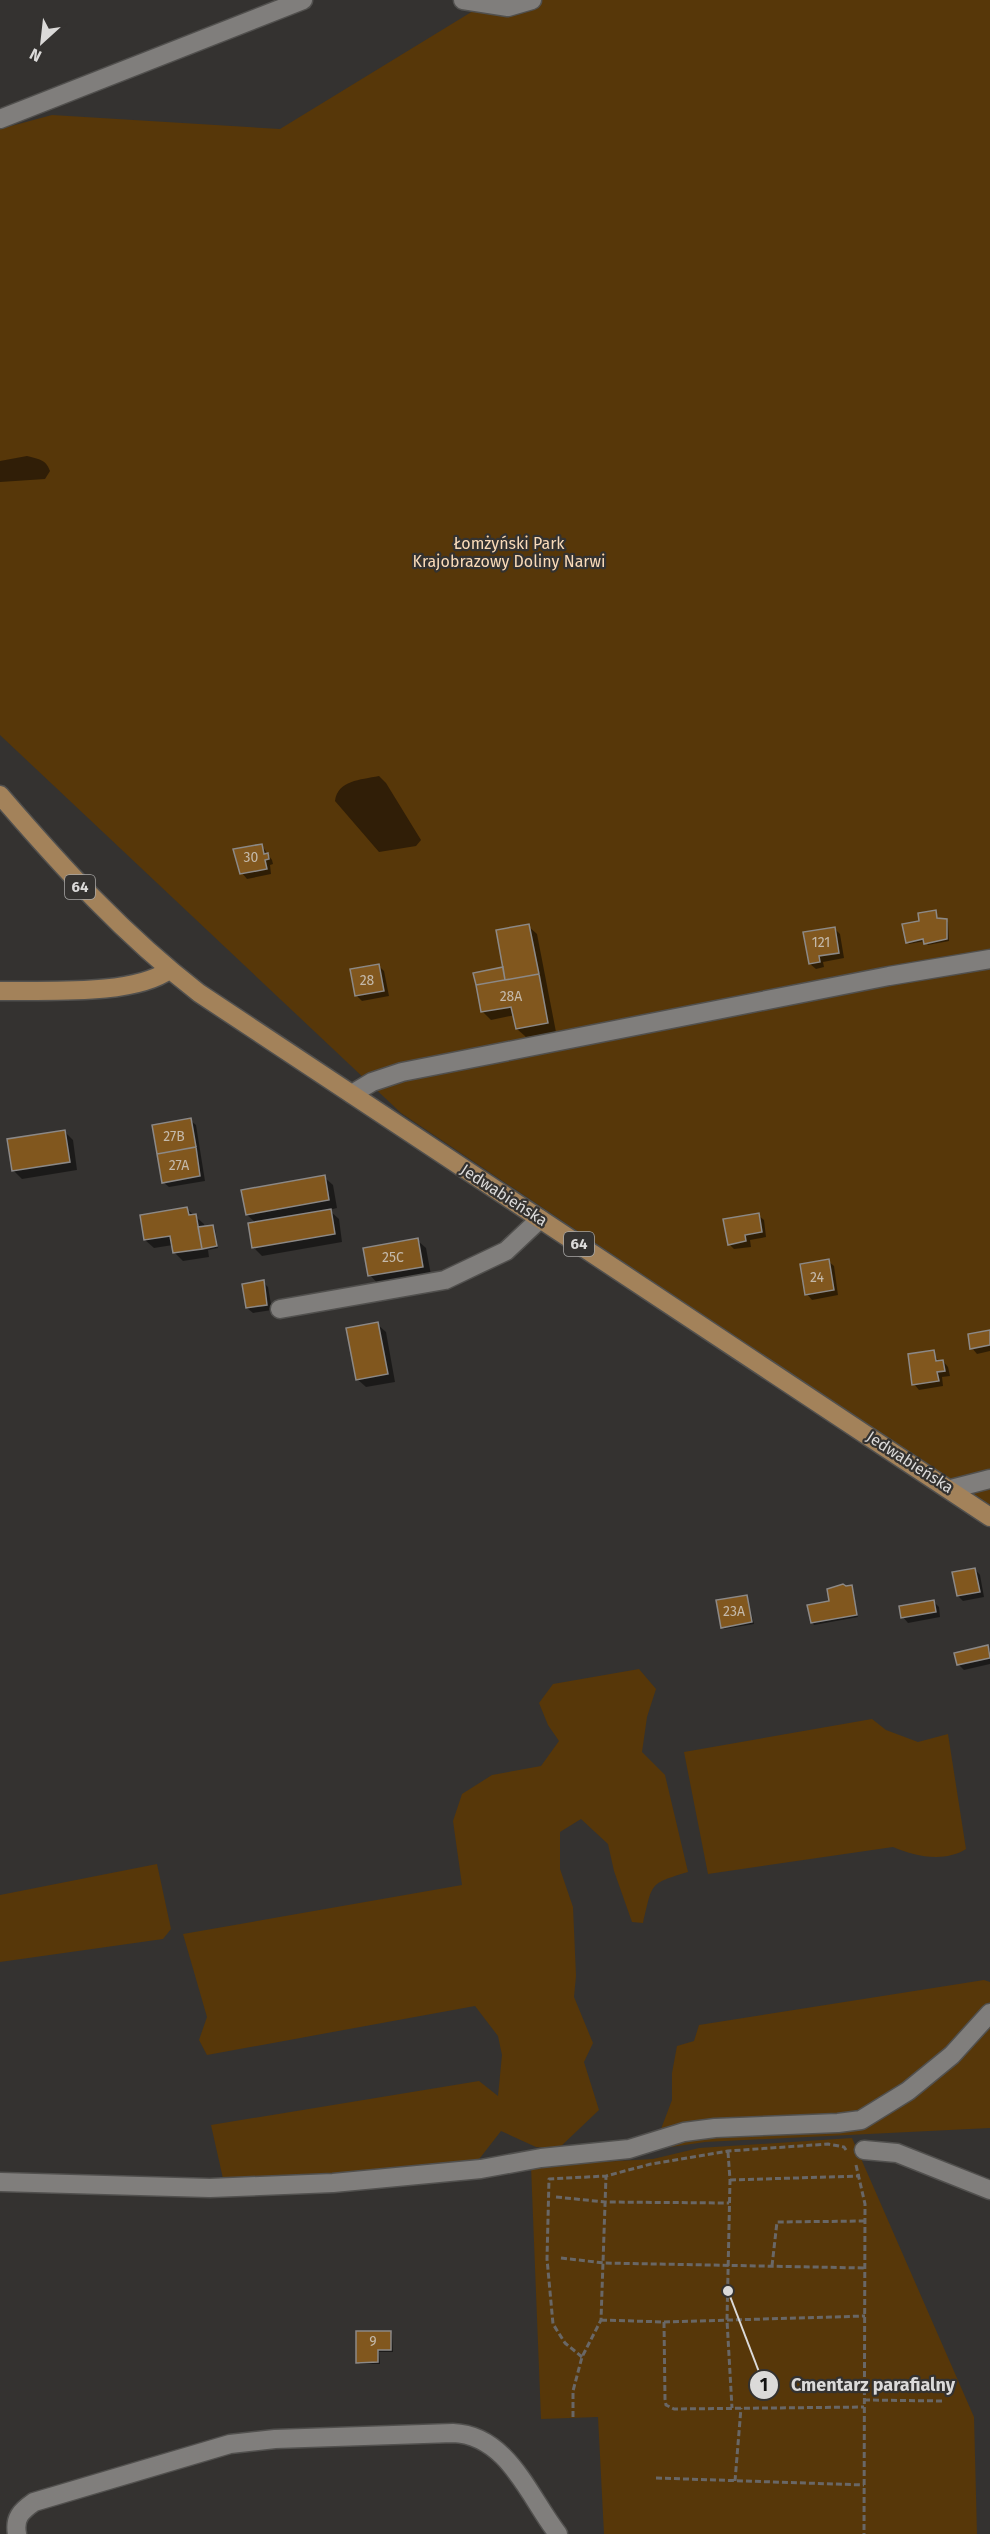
<svg xmlns="http://www.w3.org/2000/svg" width="990" height="2534" font-family="'Fira Sans',sans-serif">
  <style>
    .green { fill: #573709 }
    .water { fill: #301e07 }
    .shadow { fill: #0007 }
    .building { fill: #81571e; stroke: #8c8987; stroke-width: 1.5 }
    .lines { fill: none; stroke-linecap: round; stroke-linejoin: round }
    .minor-casing { stroke: #51504e; stroke-width: 21 }
    .major-casing { stroke: #51504e; stroke-width: 21 }
    .path { stroke: #696766; stroke-width: 3; stroke-dasharray: 6 3; stroke-linecap: butt }
    .minor { stroke: #807e7c; stroke-width: 18 }
    .major { stroke: #a3825a; stroke-width: 18 }
    .labels { text-anchor: middle; dominant-baseline: central; stroke-width: 4.5; stroke-linejoin: round; paint-order: stroke }
    .number-label { font-size: 14px; fill: #c4b9aa }
    .shield { fill: #343230; stroke: #a9a8a6; stroke-width: 1.5 }
    .shield-label { font-size: 15px; font-weight: bold; fill: #dbdad9 }
    .park-label { font-size: 16px; fill: #fadbb9; stroke: #343230 }
    .street-label { font-size: 16px; fill: #dbdad9; stroke: #343230 }
    .leader { fill: none; stroke: #dbdad9; stroke-width: 2 }
    .callout-dot { fill: #dbdad9; stroke: #343230; stroke-width: 2 }
    .mark-label { font-size: 18px; text-anchor: middle; font-weight: bold; fill: #111 }
    .callout-label { font-size: 18px; text-anchor: middle; font-weight: bold; fill: #dbdad9; stroke: #343230; stroke-width: 4.5; stroke-linejoin: round; paint-order: stroke }
  </style>
  <rect width="100%" height="100%" fill="#343230"/>
  <!-- green -->
  <path class="green" d="M491 0H990V1507L401 1113 0 735V129L52 115 280 129Z
    M639 1669 656 1689 647 1717 642 1752 665 1775 688 1872C648 1884 653 1883 643 1923L632 1922 614 1871 608 1844 581 1819 560 1832V1869L573 1907 576 1976 574 1997 593 2043 584 2062 599 2110 558 2149 536 2147 501 2131 480 2158 467 2166 224 2183 211 2125 479 2081 498 2096 502 2055 498 2036 475 2006 207 2055 199 2040 207 2017 183 1934 462 1885 453 1821 462 1794 492 1775 541 1766 559 1741 548 1725 539 1703 553 1684Z
    M872 1719 886 1730 918 1742 948 1734 966 1849C944 1863 914 1856 893 1847L708 1874 684 1752Z
    M157 1864 171 1929 163 1939 0 1962V1895Z
    M984 1980 990 1982V2128L705 2142 671 2147 661 2129 672 2100V2073L677 2046 694 2041 699 2025Z
    M852 2138 974 2417 977 2534H604L598 2417 541 2419 531 2166 653 2159 699 2148Z"/>
  <!-- water -->
  <path class="water" d="M27 456C38 459 46 459 50 471L45 479 0 482V461Z
    M379 776 386 783 421 840 416 846 379 852 335 801C338 780 360 780 379 776Z"/>
  <!-- shadow -->
  <path class="shadow" d="M262 846 272 860 273 864 270 865 271 874 247 879 242 873Z
    M935 912 938 920 948 922 949 941 928 945 925 941 909 944 907 942 921 922Z
    M528 926 537 934 556 1032 526 1037 517 1029 515 1015 491 1020 482 1011Z
    M834 928 840 934 844 958 823 962 824 967 816 969 810 964Z
    M378 965 384 971 389 996 362 1001 356 995Z
    M190 1120 196 1125 205 1181 169 1187 163 1182Z
    M64 1131 73 1140 77 1170 22 1179 13 1170Z
    M324 1177 333 1185 337 1208 329 1210 339 1219 342 1242 262 1256 253 1247 256 1223 247 1215Z
    M187 1209 204 1224 205 1227 213 1226 215 1228 218 1248 208 1250 209 1257 183 1261 174 1252 173 1245 154 1248 145 1240Z
    M758 1215 764 1220 766 1237 750 1240 751 1247 734 1249 729 1244Z
    M417 1240 426 1248 431 1275 378 1284 370 1275Z
    M828 1261 834 1266 838 1295 812 1300 807 1294Z
    M263 1282 268 1287 272 1310 253 1313 247 1308Z
    M377 1324 386 1332 395 1382 366 1387 357 1379Z
    M990 1331V1351L977 1354 972 1348Z
    M933 1352 939 1362 943 1361 948 1367 950 1376 942 1377 943 1386 919 1390 914 1384Z
    M975 1569 980 1575 984 1597 963 1601 958 1596Z
    M851 1587 858 1617 814 1625 812 1622 846 1588Z
    M747 1596 754 1624 724 1629 722 1627Z
    M933 1601 939 1607 940 1617 908 1623 903 1617Z
    M987 1647 990 1650V1664L964 1670 958 1664Z
    M390 2332 392 2334 393 2352H379L380 2364H360L358 2362Z"/>
  <!-- building -->
  <path class="building" d="M262 844 264 854 268 853 269 859 265 860 267 869 240 874 233 849Z
    M936 910 937 918 947 919V939L924 944 923 939 906 943 902 924 919 921 918 913Z
    M529 924 539 974 505 980 496 930Z
    M835 927 839 953 819 956 820 962 809 964 803 932Z
    M379 964 384 991 355 996 350 969Z
    M503 967 505 980 476 985 473 973Z
    M539 974 548 1023 516 1029 511 1007 481 1012 476 985Z
    M191 1118 196 1147 157 1154 152 1125Z
    M65 1130 70 1162 12 1171 7 1139Z
    M196 1147 200 1176 162 1183 157 1154Z
    M325 1175 329 1200 246 1215 241 1190Z
    M187 1207 189 1215 196 1214 202 1249 173 1253 170 1236 144 1240 140 1215Z
    M331 1209 335 1234 252 1248 248 1223Z
    M759 1213 762 1232 745 1235 746 1241 728 1245 723 1219Z
    M213 1225 217 1246 202 1249 198 1227Z
    M418 1238 423 1267 368 1276 363 1248Z
    M829 1259 834 1290 805 1295 800 1264Z
    M264 1280 267 1305 246 1308 242 1284Z
    M378 1322 388 1374 356 1380 346 1328Z
    M990 1330V1345L970 1349 968 1334Z
    M934 1350 936 1361 943 1360 945 1371 937 1372 939 1381 912 1385 908 1354Z
    M975 1568 980 1592 957 1596 952 1572Z
    M843 1584 846 1586 852 1585 857 1615 811 1623 807 1605 829 1601 827 1589Z
    M747 1595 752 1622 721 1628 716 1600Z
    M934 1600 936 1612 901 1618 899 1606Z
    M988 1645 990 1658 957 1665 954 1653Z
    M356 2331H391V2350H378V2362L356 2363Z"/>
  <g class="lines">
    <!-- minor casing -->
    <g class="minor-casing">
      <path id="minor" d="M463 0 508 7 532 0
        M0 119 303 0
        M352 1094 372 1082 402 1072 889 976 990 959
        M280 1309 445 1280 506 1251 540 1219
        M951 1489 990 1479
        M864 2150 897 2153 990 2190
        M0 2182 210 2188 333 2183 481 2169 541 2158 629 2149 684 2132 715 2128 838 2123 861 2120 908 2091 952 2055 990 2013
        M17 2534C14 2518 21 2511 34 2502L230 2444 275 2439 453 2433C508 2435 529 2497 558 2534"/>
    </g>
    <!-- major casing -->
    <g class="major-casing">
      <path id="major" d="M0 795C62 867 124 935 199 993L990 1517
        M0 991C46 990 133 996 169 970"/>
    </g>
    <!-- path -->
    <path class="path" d="M728 2152 730 2180 727 2320 732 2408
      M856 2165 865 2204 864 2534
      M730 2180 860 2176
      M556 2197 605 2202 729 2203
      M561 2258 604 2263 865 2268
      M772 2266 777 2222 865 2221
      M601 2320 664 2322 865 2316
      M664 2322 665 2399 666 2405 674 2409 864 2407
      M582 2357 565 2343 553 2324 547 2259 549 2179 606 2176 651 2164 728 2151 828 2144 844 2147 846 2150
      M864 2400 943 2401
      M573 2417V2391L582 2357 601 2320 606 2176
      M656 2478 864 2485
      M735 2481 741 2408"/>
    <!-- minor -->
    <use href="#minor" class="minor"/>
    <!-- major -->
    <use href="#major" class="major"/>
  </g>
  <g class="labels">
    <!-- number labels -->
    <g class="number-label">
      <text x="251" y="857">30</text>
      <text x="821" y="942">121</text>
      <text x="367" y="980">28</text>
      <text x="511" y="996">28A</text>
      <text x="174" y="1136">27B</text>
      <text x="179" y="1165">27A</text>
      <text x="393" y="1257">25C</text>
      <text x="817" y="1277">24</text>
      <text x="734" y="1611">23A</text>
      <text x="373" y="2341">9</text>
    </g>
    <!-- shield labels -->
    <g class="shield">
      <rect x="65" y="875" width="30" height="24" rx="4.5"/>
      <rect x="564" y="1232" width="30" height="24" rx="4.5"/>
    </g>
    <g class="shield-label">
      <text x="80" y="887">64</text>
      <text x="579" y="1244">64</text>
    </g>
    <!-- park labels -->
    <g class="park-label">
      <text x="509" y="543">Łomżyński Park<tspan x="509" dy="18">Krajobrazowy Doliny Narwi</tspan></text>
    </g>
    <!-- street labels -->
    <g class="street-label">
      <text transform="translate(504 1195) rotate(33)">Jedwabieńska</text>
      <text transform="translate(910 1462) rotate(33)">Jedwabieńska</text>
    </g>
  </g>
  <!-- callouts -->
  <path class="leader" d="M728 2291L764 2385"/>
  <g class="callout-dot">
    <circle cx="728" cy="2291" r="6"/>
    <circle cx="764" cy="2385" r="15"/>
  </g>
  <g class="mark-label">
    <text x="764" y="2391">1</text>
  </g>
  <g class="callout-label">
    <text x="873" y="2391">Cmentarz parafialny</text>
  </g>
  <!-- north arrow -->
  <g transform="translate(42 42) rotate(207)" stroke="#343230" stroke-width="4.5" paint-order="stroke">
  <path d="M0-4.5L10 22L0 15L-10 22Z" fill="#dbdad9"/>
  <text y="-9" font-size="16" font-weight="bold" text-anchor="middle" fill="#dbdad9">N</text>
  </g>
</svg>
